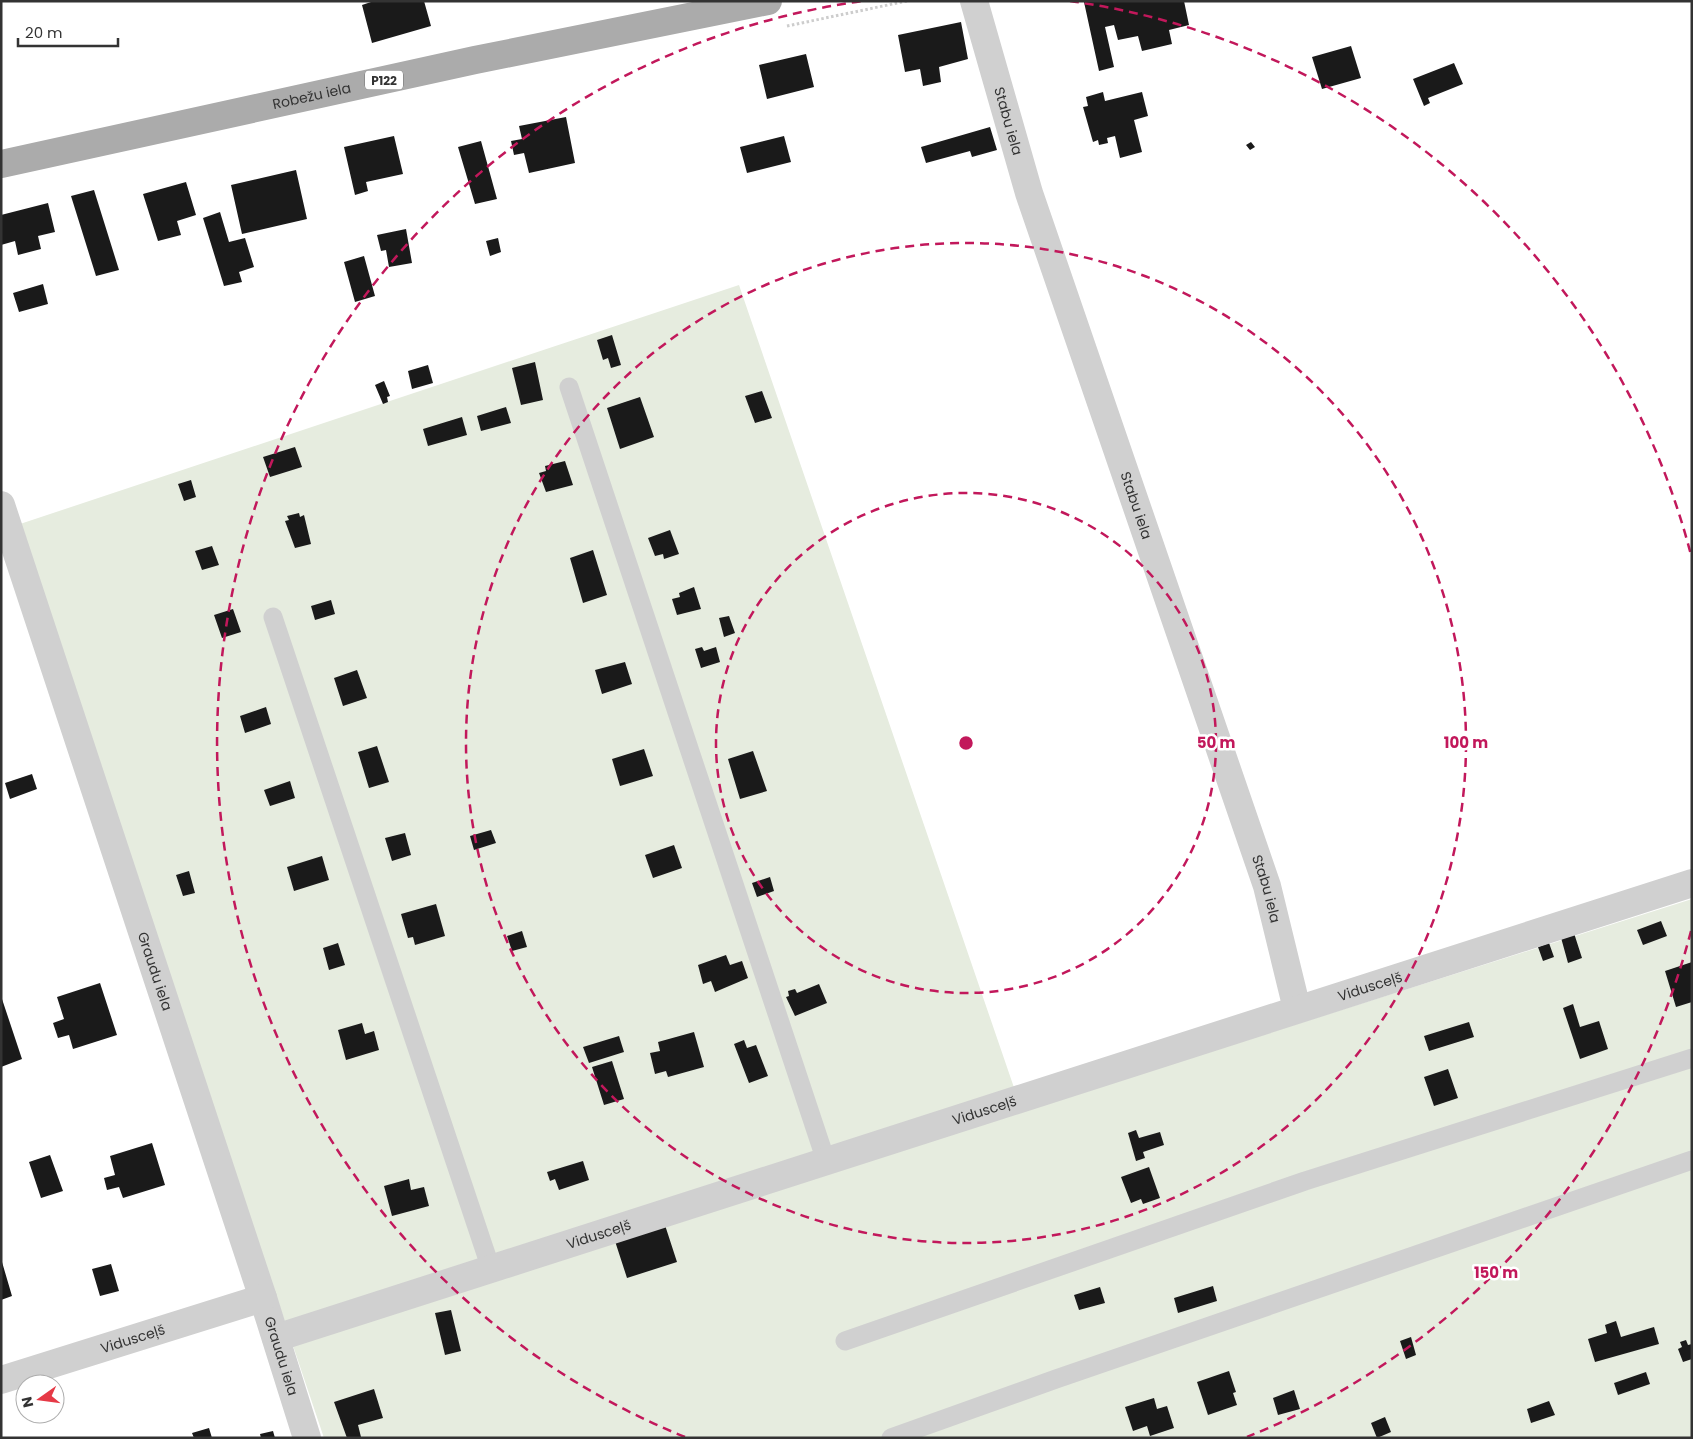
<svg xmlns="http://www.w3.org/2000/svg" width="1693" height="1439" font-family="Poppins,sans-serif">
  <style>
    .green { fill: #e6ecdf }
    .building { fill: #1a1a1a }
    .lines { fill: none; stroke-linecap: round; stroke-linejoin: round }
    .path { stroke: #cdcdcd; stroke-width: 3; stroke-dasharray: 2.5 2.5; stroke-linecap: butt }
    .lane { stroke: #d0d0d0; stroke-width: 19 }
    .street { stroke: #d0d0d0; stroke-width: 28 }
    .primary { stroke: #ababab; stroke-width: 28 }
    .ring { fill: none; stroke: #c2185b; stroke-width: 2.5; stroke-dasharray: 9 6 }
    .labels { text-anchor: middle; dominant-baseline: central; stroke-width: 5; stroke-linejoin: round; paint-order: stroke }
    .shield { fill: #fff; stroke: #707070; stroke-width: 1 }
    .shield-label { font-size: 12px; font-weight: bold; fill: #333 }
    .street-label { font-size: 14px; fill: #333; stroke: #fff }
    .centre { fill: #c2185b; stroke: #fff; stroke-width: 2.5 }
    .ring-label { font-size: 15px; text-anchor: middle; font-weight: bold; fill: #c2185b; stroke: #fff; stroke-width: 5; stroke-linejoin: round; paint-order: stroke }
  </style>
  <rect width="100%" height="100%" fill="#fff"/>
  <!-- green -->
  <path class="green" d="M739 285 1022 1111 1692 899V1438H324L17 525Z"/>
  <!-- building -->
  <path class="building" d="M374 1H424L431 26 372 43 362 5Z
    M1184 1 1189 25 1169 30 1172 44 1142 51 1138 36 1118 40 1114 25 1105 27 1114 67 1099 71 1084 2Z
    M961 22 968 59 939 67 941 82 923 86 920 69 905 72 898 35Z
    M1351 46 1361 78 1322 89 1312 57Z
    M806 54 814 87 767 99 759 65Z
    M1454 63 1463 84 1428 98 1430 103 1424 106 1413 79Z
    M1103 92 1105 101 1142 92 1148 116 1134 120 1142 152 1120 158 1115 136 1107 138 1108 143 1099 145 1098 140 1093 142 1083 107 1088 106 1086 97Z
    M566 117 575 163 529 173 524 153 514 155 511 141 522 139 519 126Z
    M990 127 997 150 972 157 970 151 926 163 921 147Z
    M394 136 403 174 366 182 368 191 355 195 344 147Z
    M784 136 791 162 747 173 740 147Z
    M481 141 497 199 475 204 458 147Z
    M1251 142 1255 147 1250 150 1246 145Z
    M296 170 307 219 242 234 231 185Z
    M186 182 196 215 177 221 181 235 158 241 143 194Z
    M94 190 119 270 96 276 71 196Z
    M48 203 55 232 38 236 41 249 18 255 15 241 1 245V215Z
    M220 212 229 242 245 238 254 267 239 272 242 282 224 286 203 218Z
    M406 229 412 263 389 267 386 250 381 251 377 235Z
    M498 238 501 252 490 256 486 241Z
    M364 256 375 296 355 302 344 262Z
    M43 284 48 304 19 312 13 293Z
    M612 335 621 365 611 368 608 358 603 360 597 340Z
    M535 362 543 400 521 405 512 368Z
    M428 365 433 383 412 389 408 371Z
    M384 381 390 396 387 397 388 402 383 404 375 385Z
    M762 391 772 418 755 423 745 396Z
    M640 397 654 437 620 449 607 408Z
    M506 407 511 423 481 431 477 416Z
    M462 417 467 435 428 446 423 429Z
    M295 447 302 467 270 477 263 457Z
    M565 461 573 485 546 492 539 473 546 471 545 466Z
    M191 480 196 497 184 501 178 484Z
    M299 513 300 517 304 515 311 544 295 548 285 521 289 520 287 516Z
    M670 530 679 554 664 559 663 554 655 556 648 538Z
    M212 546 219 565 202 570 195 551Z
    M593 550 607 595 583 603 570 558Z
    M694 587 701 609 677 615 672 599 680 597 679 593Z
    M331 600 335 614 315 620 311 606Z
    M233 609 241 632 222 638 214 615Z
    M729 616 735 633 724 637 719 618Z
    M702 647 704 651 716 647 720 662 701 668 695 649Z
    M625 662 632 684 602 694 595 670Z
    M357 670 367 698 343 706 334 678Z
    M266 707 271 724 245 733 240 716Z
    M377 746 389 782 369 788 358 752Z
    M644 749 653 776 620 786 612 759Z
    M753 751 767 791 740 799 728 759Z
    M32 774 37 789 10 799 5 783Z
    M290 781 295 798 270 806 264 790Z
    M491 830 496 843 474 850 470 836Z
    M405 833 411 855 392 861 385 838Z
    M674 845 682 868 653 878 645 855Z
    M322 856 329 880 294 891 287 867Z
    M189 871 195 893 183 896 176 875Z
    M770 877 774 891 757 897 752 883Z
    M436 904 445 936 415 945 413 937 408 938 401 914Z
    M1661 921 1667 936 1643 945 1637 930Z
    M1573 930 1582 958 1568 963 1560 934Z
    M522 931 527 947 512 951 507 936Z
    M338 943 345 965 329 970 323 948Z
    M1549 943 1554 957 1543 961 1538 947Z
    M726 955 730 965 742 961 748 978 715 992 711 981 703 984 698 965Z
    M1692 962V1002L1676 1007 1665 971Z
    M100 983 117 1035 73 1049 69 1035 58 1038 53 1023 64 1019 57 997Z
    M819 984 827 1003 795 1016 786 997 789 996 788 991 795 989 797 993Z
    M1 996 22 1059 1 1067Z
    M1573 1004 1580 1027 1599 1021 1608 1049 1580 1059 1563 1008Z
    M1469 1022 1474 1037 1429 1051 1424 1036Z
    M362 1023 365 1034 374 1031 379 1050 346 1060 338 1030Z
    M694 1032 704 1067 668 1077 666 1071 655 1074 650 1053 660 1051 658 1042Z
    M619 1036 624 1052 589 1063 583 1047Z
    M744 1040 747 1048 756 1045 768 1076 749 1083 734 1044Z
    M612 1061 624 1099 604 1105 592 1067Z
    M1448 1069 1458 1098 1434 1106 1424 1077Z
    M1136 1130 1139 1138 1160 1132 1164 1145 1143 1152 1145 1158 1136 1161 1128 1133Z
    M152 1143 165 1185 123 1198 119 1187 107 1190 104 1178 115 1175 110 1156Z
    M50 1155 63 1191 41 1198 29 1162Z
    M583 1161 589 1180 559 1190 555 1179 550 1181 547 1172Z
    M1149 1167 1160 1198 1143 1204 1141 1199 1131 1203 1121 1177Z
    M409 1179 411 1190 424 1187 429 1206 392 1216 384 1186Z
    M664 1222 677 1262 627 1278 614 1238Z
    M2 1262 12 1296 1 1300V1263Z
    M111 1264 119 1291 100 1296 92 1269Z
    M1213 1286 1217 1301 1178 1313 1174 1298Z
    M1100 1287 1105 1303 1079 1310 1074 1295Z
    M451 1310 461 1351 445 1355 435 1313Z
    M1616 1321 1621 1337 1654 1327 1659 1344 1595 1362 1588 1339 1607 1333 1605 1325Z
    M1411 1337 1416 1355 1406 1359 1400 1341Z
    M1686 1340 1688 1345 1692 1344V1359L1683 1362 1678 1349 1682 1347 1680 1342Z
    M1229 1371 1236 1392 1233 1393 1237 1405 1208 1415 1197 1382Z
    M1646 1372 1650 1384 1618 1395 1614 1383Z
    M374 1389 383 1418 358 1425 361 1437 347 1438 334 1402Z
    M1294 1390 1300 1409 1278 1415 1273 1398Z
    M1154 1398 1157 1409 1167 1406 1174 1428 1150 1436 1147 1426 1133 1431 1125 1407Z
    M1549 1401 1555 1415 1531 1423 1527 1409Z
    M1385 1417 1391 1432 1377 1438 1371 1423Z
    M209 1428 212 1438H194L192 1433Z
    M273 1431 275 1438H261L260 1434Z"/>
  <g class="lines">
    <!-- path -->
    <path class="path" d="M787 26 907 1"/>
    <!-- lane -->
    <path class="lane" d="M569 387 826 1161
      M273 617 491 1269
      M845 1341 1305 1181 1692 1058
      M891 1438 1056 1379 1692 1160"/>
    <!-- street -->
    <g class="street">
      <path id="s1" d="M974 1 1029 193 1267 886 1297 1009"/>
      <path id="s2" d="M1 505 263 1298 307 1438"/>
      <path id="s3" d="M276 1338 1692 883"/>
      <path id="s4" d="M1 1380 263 1298"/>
    </g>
    <!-- primary -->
    <path class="primary" id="s5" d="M1 164 475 60 768 1"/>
  </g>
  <!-- distance rings -->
  <g class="ring">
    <circle cx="966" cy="743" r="250"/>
    <circle cx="966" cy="743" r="500"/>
    <path d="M1691 931A749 749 0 0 1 1247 1437M685 1437A749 749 0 0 1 862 1M1070 1A749 749 0 0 1 1691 555"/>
  </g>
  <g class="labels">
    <!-- shield labels -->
    <rect class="shield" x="365" y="70.5" width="38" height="19" rx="4"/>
    <g class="shield-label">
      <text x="384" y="80">P122</text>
    </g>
    <!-- street labels -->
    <g class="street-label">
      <text stroke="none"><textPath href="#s5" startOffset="318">Robežu iela</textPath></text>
      <text stroke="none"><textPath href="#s1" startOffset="125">Stabu iela</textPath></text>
      <text stroke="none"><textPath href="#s1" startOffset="530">Stabu iela</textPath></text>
      <text stroke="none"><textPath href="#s1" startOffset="935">Stabu iela</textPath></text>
      <text stroke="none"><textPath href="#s2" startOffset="491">Graudu iela</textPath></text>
      <text stroke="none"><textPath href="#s3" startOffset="1149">Vidusceļš</textPath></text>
      <text stroke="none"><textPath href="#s3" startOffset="744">Vidusceļš</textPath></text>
      <text stroke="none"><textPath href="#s3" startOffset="339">Vidusceļš</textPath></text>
      <text stroke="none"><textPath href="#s4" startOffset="138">Vidusceļš</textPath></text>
      <text stroke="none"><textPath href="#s2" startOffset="896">Graudu iela</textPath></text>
    </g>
  </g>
  <circle cx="966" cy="743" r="8" class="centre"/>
  <g class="ring-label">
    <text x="1216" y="748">50 m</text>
    <text x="1466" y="748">100 m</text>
    <text x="1496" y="1278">150 m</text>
  </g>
  <!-- border -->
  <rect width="1693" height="1439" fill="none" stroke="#333333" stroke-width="5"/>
  <!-- north arrow -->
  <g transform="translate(40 1399) rotate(256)"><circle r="24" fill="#ffffff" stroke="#adadad"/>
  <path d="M0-4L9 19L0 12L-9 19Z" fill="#e63946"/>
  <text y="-8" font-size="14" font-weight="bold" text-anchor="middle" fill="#333333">N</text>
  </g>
  <!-- scale -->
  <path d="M18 38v8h100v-8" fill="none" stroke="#333333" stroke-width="2.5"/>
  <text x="25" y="38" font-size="15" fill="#333333" stroke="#ffffff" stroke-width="4" paint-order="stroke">20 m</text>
</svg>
